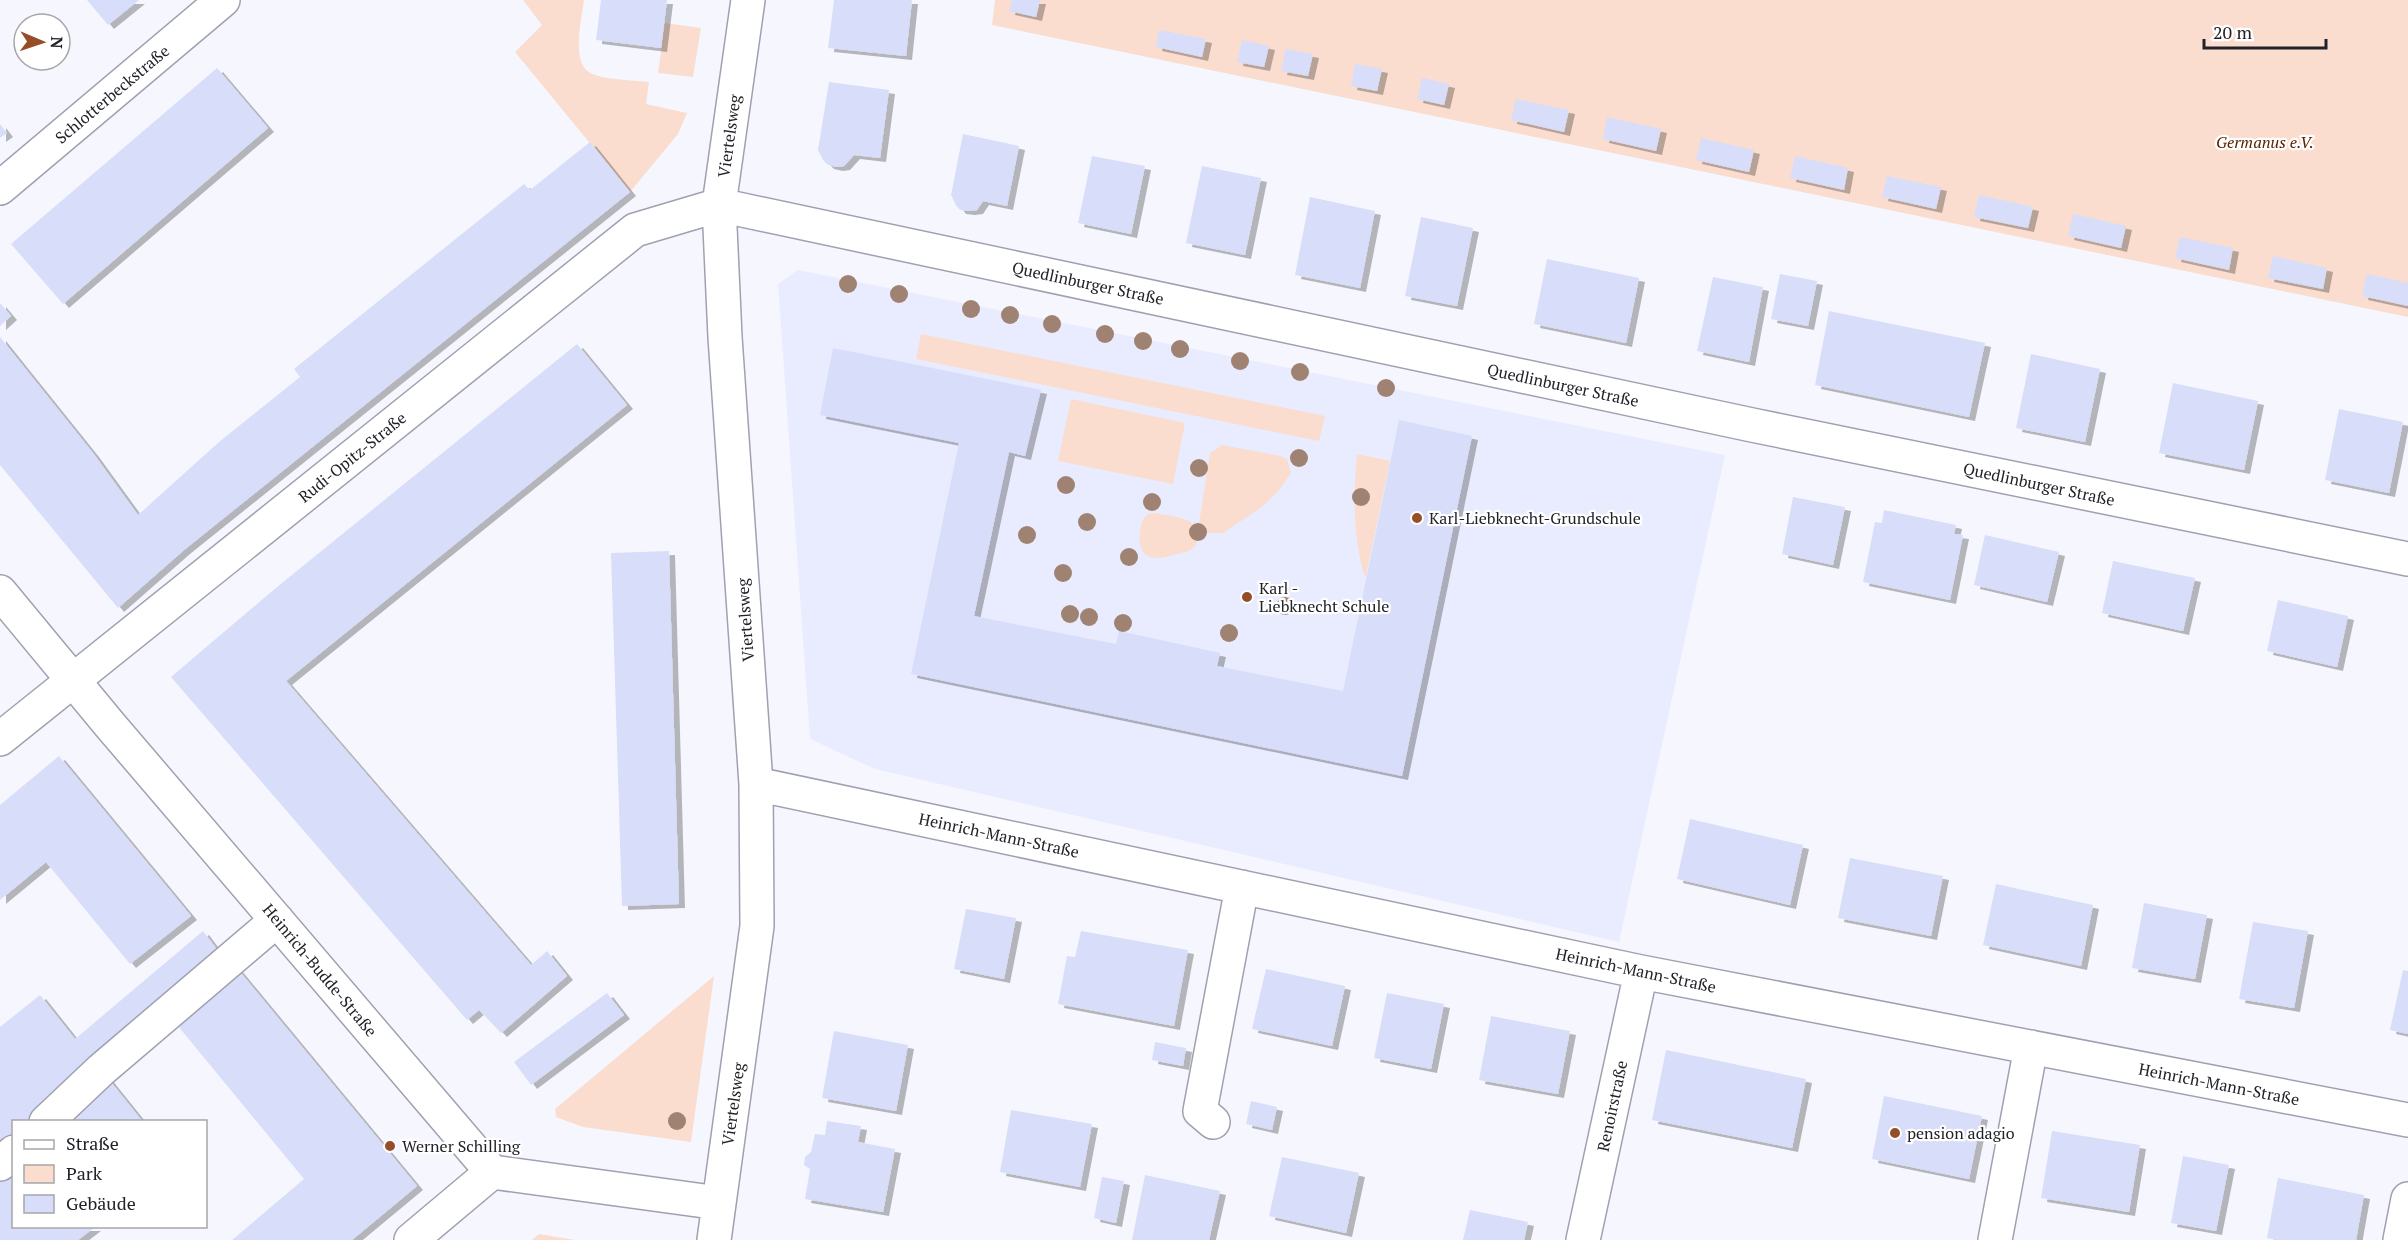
<svg xmlns="http://www.w3.org/2000/svg" width="2408" height="1240" font-family="'PT Serif',serif">
  <style>
    .built { fill: #e9ecfe }
    .green { fill: #faddcf }
    .building { fill: #d8ddf9; filter: url(#shadow) }
    .lines { fill: none; stroke-linecap: round; stroke-linejoin: round }
    .minor-casing { stroke: #9fa1b0; stroke-width: 36 }
    .minor { stroke: #fff; stroke-width: 33 }
    .tree { fill: #a08272 }
    .poi-dot { fill: #954e28; stroke: #fff; stroke-width: 2 }
    .labels { text-anchor: middle; dominant-baseline: central; stroke-width: 4.5; stroke-linejoin: round; paint-order: stroke }
    .street-label { font-size: 16px; fill: #212228; stroke: #fff }
    .park-label { font-size: 16px; font-style: italic; fill: #5a2200; stroke: #fff }
    .poi-label { font-size: 16px; fill: #212228; stroke: #fff; text-anchor: start }
  </style>
  <defs>
    <filter id="shadow"><feDropShadow dx="6" dy="4" stdDeviation="0" flood-color="#0004"/></filter>
  </defs>
  <rect width="100%" height="100%" fill="#f6f7fe"/>
  <!-- built -->
  <path class="built" d="M798 270 1725 455 1619 942 875 769 810 739 778 284Z"/>
  <!-- green -->
  <path class="green" d="M523 0H584C582 17 571 61 589 72 601 80 633 80 649 82L646 104 687 113 678 134 630 192 515 52 542 25Z
    M995 0H2408V317L992 25Z
    M665 23 701 28 693 77 658 73Z
    M921 334 1325 416 1319 441 916 359Z
    M1071 399 1185 423 1173 484 1058 461Z
    M1222 445 1281 456 1287 459 1291 473 1280 489 1262 507 1223 533H1207L1199 524 1210 453Z
    M1357 454 1390 461 1366 576 1364 575C1353 534 1353 496 1357 454Z
    M1155 513C1165 515 1177 516 1187 520 1196 523 1202 540 1194 547 1190 551 1182 553 1177 554 1156 561 1137 561 1140 533 1141 528 1141 519 1146 516 1149 513 1151 514 1155 513Z
    M714 976 691 1142 583 1127 556 1117 555 1109Z
    M539 1234 575 1240H532Z"/>
  <!-- building -->
  <path class="building" d="M87 0H139L108 25Z
    M601 0H667L661 48 596 40Z
    M834 0H912L906 56 828 48Z
    M1012 0H1040L1036 17 1009 11Z
    M1159 30 1206 39 1202 57 1156 47Z
    M1242 40 1269 46 1264 67 1237 62Z
    M1286 49 1313 54 1308 76 1281 71Z
    M1355 64 1382 69 1377 91 1351 86Z
    M217 68 268 128 63 304 11 244Z
    M1422 78 1449 84 1444 105 1417 99Z
    M829 82 889 90 880 158 854 155 844 166 837 167 828 165 823 160 818 150Z
    M1516 99 1569 110 1564 132 1511 120Z
    M1607 117 1661 129 1656 151 1603 139Z
    M0 124 7 133 0 138Z
    M963 134 1019 146 1007 206 983 201 977 210 969 211 960 210 956 205 951 195Z
    M1701 138 1754 150 1749 172 1696 160Z
    M590 142 630 192 184 550 118 608 0 465V337L93 453 138 515 219 442 300 377 294 369 524 184 530 190Z
    M1092 156 1145 166 1131 234 1078 223Z
    M1795 156 1848 168 1844 190 1790 178Z
    M1202 166 1261 178 1245 255 1186 243Z
    M1887 176 1941 187 1936 209 1882 197Z
    M1979 195 2033 207 2028 228 1974 217Z
    M1310 197 1375 211 1360 288 1295 275Z
    M2073 214 2126 226 2121 248 2068 236Z
    M1421 217 1473 228 1457 306 1405 296Z
    M2180 237 2233 248 2229 270 2175 258Z
    M2273 256 2327 268 2323 289 2268 278Z
    M1547 259 1639 278 1626 343 1534 324Z
    M1780 274 1817 281 1808 326 1771 319Z
    M2367 274 2408 283V306L2362 296Z
    M1713 277 1763 287 1749 362 1697 351Z
    M0 303 11 316 0 326Z
    M1829 311 1985 343 1969 417 1815 385Z
    M577 344 627 405 286 681 531 965 547 951 567 976 501 1033 479 1010 467 1020 171 677 277 587Z
    M833 348 1041 390 1025 456 1009 452 974 616 1116 644 1119 631 1220 653 1217 666 1343 691 1399 420 1472 436 1402 776 911 674 959 443 820 415Z
    M2031 354 2100 369 2085 442 2016 428Z
    M2173 383 2258 401 2244 470 2159 453Z
    M2339 409 2403 422 2389 493 2325 480Z
    M1793 497 1845 507 1833 565 1782 554Z
    M1884 510 1956 525 1954 534 1963 535 1950 600 1863 582 1875 522 1882 523Z
    M1985 535 2059 552 2047 602 1974 585Z
    M669 551 679 904 622 906 611 553Z
    M2113 561 2195 578 2183 631 2102 613Z
    M2278 600 2348 616 2337 667 2267 651Z
    M59 756 191 916 130 964 46 862 0 900V805Z
    M1690 819 1803 845 1790 905 1677 879Z
    M1850 858 1943 876 1931 936 1838 918Z
    M1996 884 2093 905 2081 966 1983 945Z
    M2144 903 2207 915 2195 979 2132 968Z
    M966 909 1016 918 1004 979 954 969Z
    M2253 922 2308 931 2294 1008 2239 999Z
    M203 931 221 955 94 1061 143 1122H14V1227H95L78 1240H0V1027L40 995 75 1039Z
    M1081 931 1188 950 1174 1026 1058 1004 1067 956 1075 957Z
    M236 967 417 1186 352 1240H232L304 1179 173 1020Z
    M1266 969 1345 986 1332 1046 1252 1029Z
    M2403 970 2408 971V1034L2390 1030Z
    M607 993 624 1015 531 1085 514 1062Z
    M1387 993 1444 1004 1431 1069 1374 1058Z
    M1491 1016 1570 1031 1558 1094 1479 1080Z
    M834 1031 908 1045 896 1111 822 1098Z
    M1155 1042 1186 1048 1183 1066 1152 1060Z
    M1666 1050 1806 1079 1792 1148 1652 1120Z
    M1884 1096 1982 1116 1969 1179 1872 1159Z
    M1251 1101 1277 1107 1272 1130 1246 1124Z
    M1011 1110 1092 1124 1080 1187 1000 1172Z
    M827 1121 861 1126 858 1142 895 1149 883 1212 805 1199 810 1169 804 1165 805 1157 811 1152 815 1134 825 1135Z
    M2052 1131 2140 1145 2129 1212 2041 1198Z
    M2183 1156 2229 1165 2216 1231 2171 1223Z
    M1282 1157 1359 1173 1346 1233 1269 1216Z
    M1145 1175 1220 1191 1209 1240H1132Z
    M1102 1177 1124 1181 1116 1223 1094 1218Z
    M2278 1178 2364 1195 2356 1240H2277L2267 1238Z
    M1470 1210 1528 1222 1524 1240H1463Z"/>
  <g class="lines">
    <!-- minor casing -->
    <g class="minor-casing">
      <path id="minor" d="M0 188 223 0
        M0 592 110 725 492 1172 719 1203
        M0 739 635 230 719 205 1752 425 2408 559
        M756 784 1641 972 2408 1120
        M46 1122 101 1070 277 920
        M1213 1122 1200 1111 1242 887
        M0 1164 14 1152
        M411 1240 492 1172
        M714 1240 757 926 756 784 725 337 719 205 748 0
        M1583 1240 1641 972
        M1995 1240 2031 1047
        M2400 1240 2408 1199"/>
    </g>
    <!-- minor -->
    <use href="#minor" class="minor"/>
  </g>
  <!-- trees -->
  <g class="tree">
    <circle cx="848" cy="284" r="9"/>
    <circle cx="899" cy="294" r="9"/>
    <circle cx="971" cy="309" r="9"/>
    <circle cx="1010" cy="315" r="9"/>
    <circle cx="1052" cy="324" r="9"/>
    <circle cx="1105" cy="334" r="9"/>
    <circle cx="1143" cy="341" r="9"/>
    <circle cx="1180" cy="349" r="9"/>
    <circle cx="1240" cy="361" r="9"/>
    <circle cx="1300" cy="372" r="9"/>
    <circle cx="1386" cy="388" r="9"/>
    <circle cx="1299" cy="458" r="9"/>
    <circle cx="1199" cy="468" r="9"/>
    <circle cx="1066" cy="485" r="9"/>
    <circle cx="1361" cy="497" r="9"/>
    <circle cx="1152" cy="502" r="9"/>
    <circle cx="1087" cy="522" r="9"/>
    <circle cx="1198" cy="532" r="9"/>
    <circle cx="1027" cy="535" r="9"/>
    <circle cx="1129" cy="557" r="9"/>
    <circle cx="1063" cy="573" r="9"/>
    <circle cx="1285" cy="606" r="9"/>
    <circle cx="1070" cy="614" r="9"/>
    <circle cx="1089" cy="617" r="9"/>
    <circle cx="1123" cy="623" r="9"/>
    <circle cx="1229" cy="633" r="9"/>
    <circle cx="677" cy="1121" r="9"/>
  </g>
  <!-- markers -->
  <g class="poi-dot">
    <circle cx="1417" cy="518" r="6"/>
    <circle cx="1247" cy="597" r="6"/>
    <circle cx="1895" cy="1133" r="6"/>
    <circle cx="390" cy="1146" r="6"/>
  </g>
  <g class="labels">
    <!-- street labels -->
    <g class="street-label">
      <text transform="translate(112 94) rotate(-40)">Schlotterbeckstraße</text>
      <text transform="translate(729 136) rotate(-82)">Viertelsweg</text>
      <text transform="translate(1088 283) rotate(12)">Quedlinburger Straße</text>
      <text transform="translate(1563 385) rotate(12)">Quedlinburger Straße</text>
      <text transform="translate(352 457) rotate(-39)">Rudi-Opitz-Straße</text>
      <text transform="translate(2039 484) rotate(12)">Quedlinburger Straße</text>
      <text transform="translate(745 620) rotate(-94)">Viertelsweg</text>
      <text transform="translate(999 835) rotate(12)">Heinrich-Mann-Straße</text>
      <text transform="translate(320 970) rotate(50)">Heinrich-Budde-Straße</text>
      <text transform="translate(1636 970) rotate(12)">Heinrich-Mann-Straße</text>
      <text transform="translate(2219 1084) rotate(11)">Heinrich-Mann-Straße</text>
      <text transform="translate(733 1104) rotate(-82)">Viertelsweg</text>
      <text transform="translate(1612 1106) rotate(-78)">Renoirstraße</text>
    </g>
    <!-- park labels -->
    <g class="park-label">
      <text x="2265" y="142">Germanus e.V.</text>
    </g>
    <!-- poi labels -->
    <g class="poi-label">
      <text x="1429" y="518">Karl-Liebknecht-Grundschule</text>
      <text x="1259" y="588">Karl -<tspan x="1259" dy="18">Liebknecht Schule</tspan></text>
      <text x="1907" y="1133">pension adagio</text>
      <text x="402" y="1146">Werner Schilling</text>
    </g>
  </g>
  <!-- legend -->
  <rect x="12" y="1120" width="195" height="108" fill="#ffffff" stroke="#a6a7a9" stroke-width="1.5"/>
  <rect x="24" y="1140" width="30" height="9" fill="#ffffff" stroke="#a6a7a9" stroke-width="1.5"/>
  <text x="66" y="1150" font-size="18" fill="#212228">Straße</text>
  <rect x="24" y="1165" width="30" height="18" fill="#faddcf" stroke="#a6a7a9" stroke-width="1.5"/>
  <text x="66" y="1180" font-size="18" fill="#212228">Park</text>
  <rect x="24" y="1195" width="30" height="18" fill="#d8ddf9" stroke="#a6a7a9" stroke-width="1.5"/>
  <text x="66" y="1210" font-size="18" fill="#212228">Gebäude</text>
  <!-- north arrow -->
  <g transform="translate(42 42) rotate(92)"><circle r="28" fill="#ffffff" stroke="#a6a7a9" stroke-width="1.5"/>
  <path d="M0-4.5L10 22L0 15L-10 22Z" fill="#954e28"/>
  <text y="-9" font-size="16" font-weight="bold" text-anchor="middle" fill="#212228">N</text>
  </g>
  <!-- scale -->
  <path d="M2204 39v9h122v-9" fill="none" stroke="#212228" stroke-width="3"/>
  <text x="2213" y="39" font-size="18" fill="#212228" stroke="#ffffff" stroke-width="4.5" paint-order="stroke">20 m</text>
</svg>
